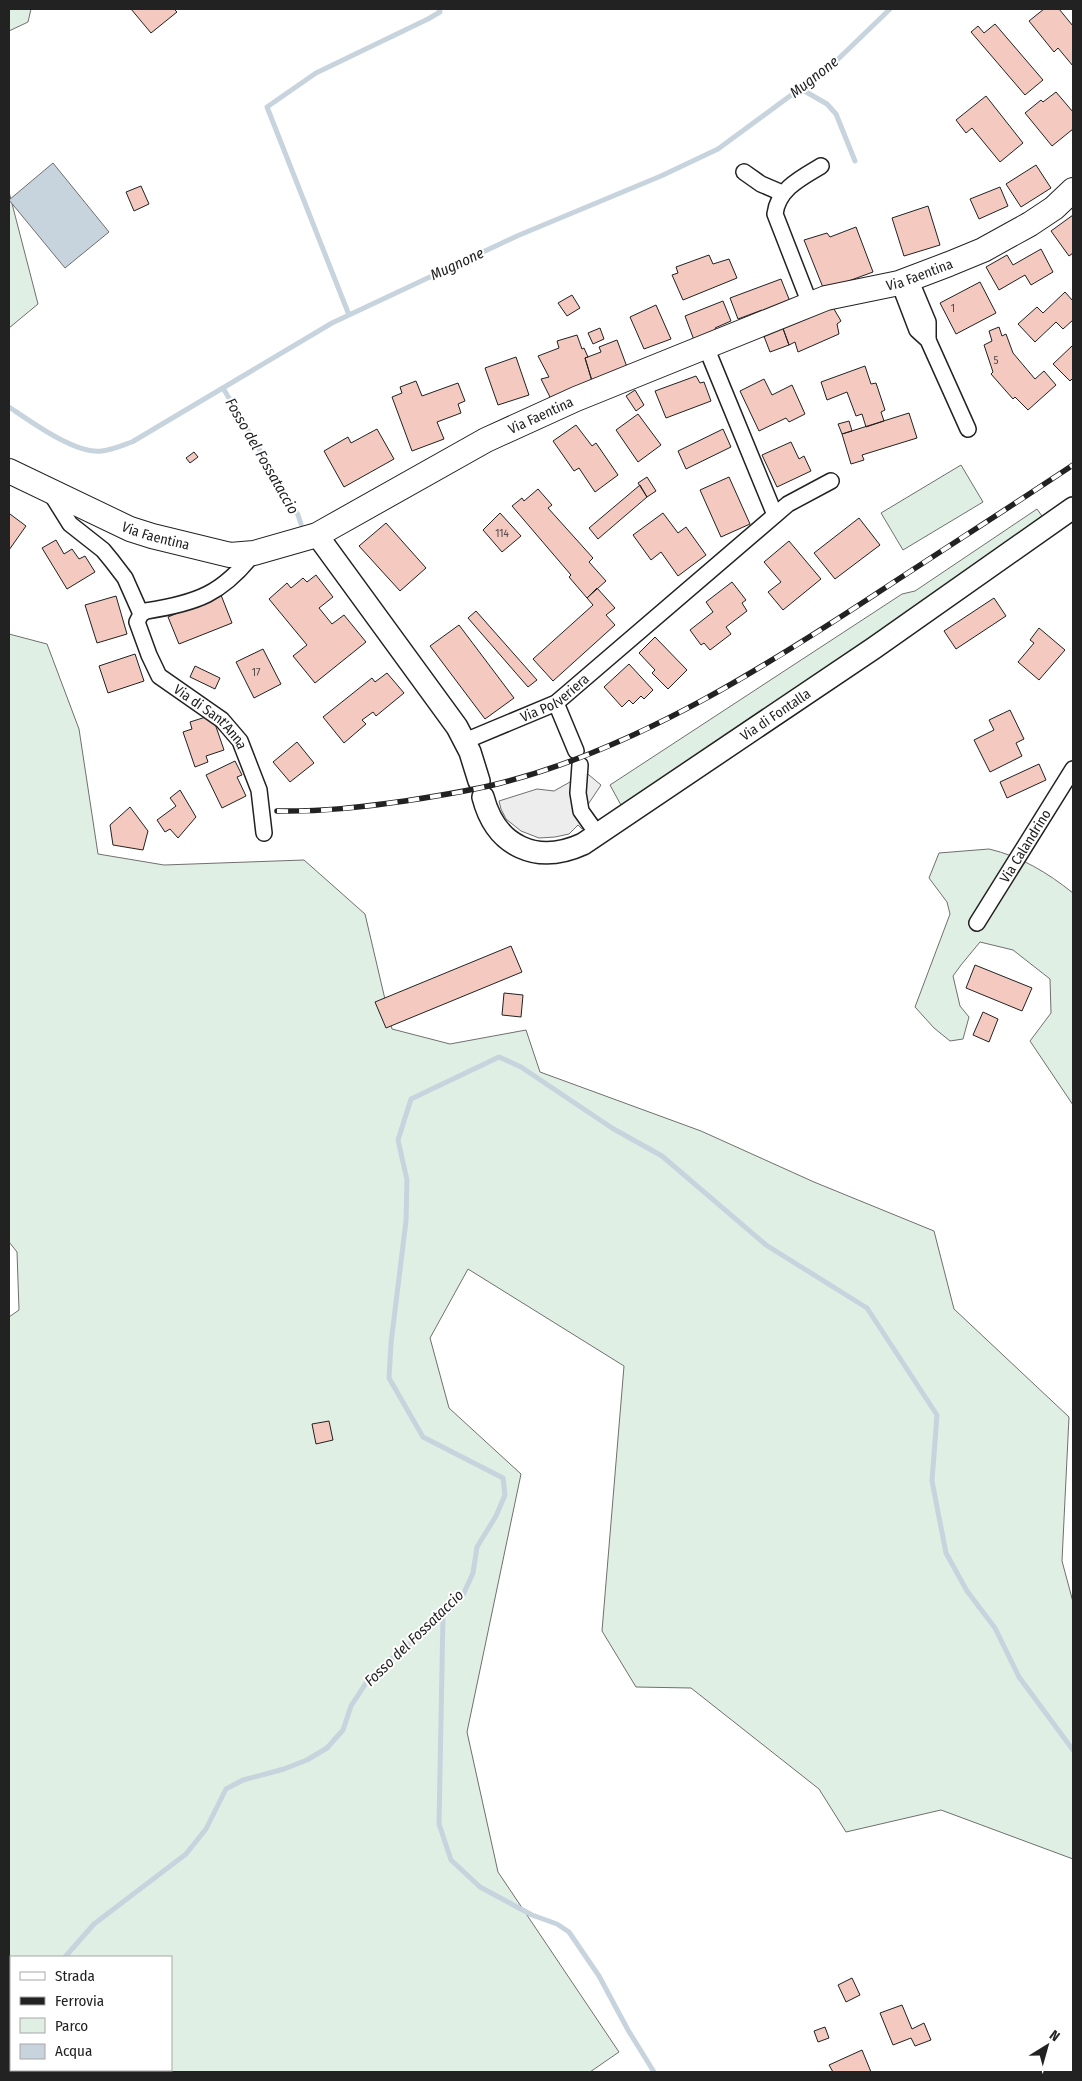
<svg xmlns="http://www.w3.org/2000/svg" width="1082" height="2081" font-family="'Fira Sans Condensed',sans-serif">
  <style>
    .green { fill: #e0efe3; stroke: #6f6f6f; fill-rule: evenodd }
    .parking { fill: #ededed; stroke: #6f6f6f }
    .water { fill: #c7d3dd; stroke: #6f6f6f }
    .lines { fill: none; stroke-linecap: round; stroke-linejoin: round }
    .stream { stroke: #c7d3dd; stroke-width: 5 }
    .building { fill: #f3c9c0; stroke: #222 }
    .street-casing { stroke: #222; stroke-width: 18 }
    .secondary-casing { stroke: #222; stroke-width: 24 }
    .primary-casing { stroke: #222; stroke-width: 26 }
    .street { stroke: #fff; stroke-width: 15 }
    .secondary { stroke: #fff; stroke-width: 21 }
    .primary { stroke: #fff; stroke-width: 24 }
    .rail-casing { stroke: #222; stroke-width: 5.5 }
    .rail { stroke: #fff; stroke-width: 4; stroke-dasharray: 11; stroke-linecap: butt }
    .labels { text-anchor: middle; dominant-baseline: central; stroke-width: 4; stroke-linejoin: round; paint-order: stroke }
    .number-label { font-size: 11px; fill: #564c4a }
    .street-label { font-size: 14px; fill: #222; stroke: #fff }
    .water-label { font-size: 15px; font-style: italic; fill: #222; stroke: #fff }
  </style>
  <rect width="100%" height="100%" fill="#fff"/>
  <!-- green -->
  <path class="green" d="M9 9H31L28 22 9 31Z
    M9 192 38 304 9 328Z
    M961 465 983 502 903 550 881 513Z
    M1037 509 1042 516 1017 536 1016 543 622 807 610 785 902 594 915 591Z
    M9 634 47 644 79 729 98 854 164 865 304 860 365 914 392 1029 450 1044 526 1030 540 1072 701 1131 814 1182 934 1231 954 1309 1069 1417 1062 1561 1073 1602V1859L941 1810 846 1832 819 1789 691 1688 636 1687 602 1631 624 1366 468 1269 430 1338 449 1408 521 1474 467 1732 498 1872 619 2052 590 2072H9V1317L19 1310 17 1252 9 1242ZM11 1957H171V2070H11Z
    M989 849C1020 856 1048 873 1073 893V1105L1030 1041 1051 1013 1050 979 1013 950 980 942 961 965 953 976 960 1006 969 1017 963 1039 950 1041 934 1028 915 1007 950 914 947 902 929 878 939 853Z"/>
  <!-- parking -->
  <path class="parking" d="M583 770 601 785 587 806 598 820 582 829 578 825 569 834 555 837 539 838 521 831 506 819 501 809 499 801 537 789 554 791 577 778Z"/>
  <!-- water -->
  <path class="water" d="M53 163 109 232 65 268 9 200Z"/>
  <g class="lines">
    <!-- stream -->
    <path class="stream" d="M801 89 827 104 836 114 855 161
      M349 315 267 107 316 73 428 19 440 12 439 9
      M223 388 298 515 301 524
      M9 407C30 421 76 455 102 451 112 450 123 445 132 442L332 323 517 236 661 176 718 149 832 65 890 9
      M443 1616 439 1824 451 1860 480 1887 532 1915 557 1924 569 1932 599 1976 628 2030 654 2072
      M65 1957 94 1924 186 1854 206 1829 226 1789 243 1780 284 1769 307 1760 327 1748 343 1730 351 1706 366 1683 383 1666 449 1611 463 1595 473 1573 477 1547 496 1516 505 1495 503 1478 423 1437 389 1378 391 1343 406 1221 407 1180 398 1140 411 1099 499 1057 521 1067 612 1128 662 1156 766 1245 867 1308 937 1415 932 1481 946 1553 967 1591 995 1628 1019 1677 1073 1750
      M9 2051 11 2042"/>
  </g>
  <!-- building -->
  <path class="building" d="M131 9H174L177 12 151 33Z
    M1044 9H1059L1073 26V66L1058 48 1054 52 1029 21Z
    M995 24 1043 80 1025 95 971 32 978 26 984 33Z
    M1056 92 1073 112V129L1052 146 1025 113 1041 100 1043 102Z
    M986 96 1023 143 1000 162 972 128 966 133 956 120Z
    M1036 165 1051 188 1021 207 1006 184Z
    M141 186 149 204 134 211 126 192Z
    M1000 187 1008 206 979 219 970 199Z
    M928 206 940 245 904 256 892 218Z
    M1073 215V253L1069 256 1051 231Z
    M856 227 873 272 824 290 804 240 827 233 830 237Z
    M1041 249 1053 272 1031 285 1025 275 999 290 986 267 1007 255 1013 265Z
    M709 255 713 264 729 259 737 278 683 300 672 275 678 273 676 267Z
    M781 279 791 304 764 314 762 310 738 319 730 298Z
    M980 282 996 313 956 334 940 303Z
    M1065 292 1073 301V320L1063 329 1056 322 1035 342 1018 324 1037 307 1043 313Z
    M572 295 580 308 567 316 558 303Z
    M723 301 731 321 715 328 717 332 694 340 685 316Z
    M831 304 841 321 837 324 839 334 798 352 795 342 789 345 781 323Z
    M656 305 671 339 644 349 630 317Z
    M781 323 789 345 770 352 762 331Z
    M999 327 1002 336 1006 334 1013 353 1035 379 1044 371 1056 385 1028 410 1015 397 1013 399 991 374 993 372 984 345 992 341 989 331Z
    M600 328 604 339 593 344 588 333Z
    M577 335 582 349 584 348 588 357 585 358 592 381 551 399 541 379 549 377 538 356 559 348 557 341Z
    M617 340 627 367 592 381 585 358 601 352 599 347Z
    M1072 346 1073 348V378L1070 381 1053 364Z
    M516 357 529 395 498 405 485 368Z
    M865 366 871 384 876 383 885 410 881 412 884 421 866 427 862 414 856 416 847 392 827 400 821 382Z
    M696 376 700 383 704 382 711 401 666 418 655 391Z
    M764 379 772 395 792 385 805 414 789 422 786 418 759 431 740 391Z
    M416 381 422 396 458 383 465 401 458 404 461 413 437 422 444 439 412 451 392 397 402 393 400 387Z
    M635 390 644 405 636 411 626 396Z
    M909 413 917 438 862 455 864 460 851 464 842 434Z
    M638 414 661 445 638 462 616 430Z
    M849 421 852 431 842 434 838 424Z
    M576 425 592 446 596 443 618 475 595 492 579 468 574 471 553 441Z
    M377 429 394 459 344 487 324 451 348 437 351 443Z
    M723 429 731 447 686 469 678 451Z
    M791 442 799 459 804 456 811 471 777 487 762 455Z
    M194 452 198 457 190 463 186 458Z
    M647 477 656 491 647 497 638 483Z
    M729 477 750 524 721 537 700 490Z
    M640 485 647 497 598 539 589 528Z
    M538 489 552 505 548 508 593 558 589 562 606 581 587 598 569 577 571 575 512 506 522 498 524 501Z
    M500 513 521 536 502 552 483 530Z
    M663 513 678 533 686 527 706 555 678 576 661 552 651 560 633 535Z
    M10 514 26 526 9 550V516Z
    M859 518 880 545 835 579 814 553Z
    M386 523 426 568 400 591 359 546Z
    M56 540 64 554 72 549 79 559 85 556 95 572 67 589 42 548Z
    M789 541 821 579 783 610 768 592 781 582 764 562Z
    M316 575 333 597 319 608 332 624 344 615 366 642 315 683 293 656 307 645 269 599 287 583 291 588 303 578 307 582Z
    M732 582 746 600 742 603 747 611 726 627 731 634 710 650 704 643 701 645 690 630 713 612 706 602Z
    M597 588 615 608 606 615 615 625 553 681 533 659 593 605 587 598Z
    M221 595 232 623 179 644 168 617Z
    M116 596 127 634 97 643 85 605Z
    M994 598 1006 616 956 649 944 631Z
    M476 611 537 680 528 687 468 618Z
    M459 625 514 698 485 719 430 646Z
    M1039 628 1065 650 1039 680 1018 662 1034 643 1030 640Z
    M655 637 687 670 668 689 652 673 655 670 639 653Z
    M263 649 281 684 254 698 236 662Z
    M135 654 144 681 108 693 99 666Z
    M629 664 653 690 644 699 641 696 633 704 629 700 622 707 604 687Z
    M195 666 220 678 215 689 190 677Z
    M387 673 404 693 376 716 373 712 362 720 366 724 344 743 323 717 372 678 375 682Z
    M1010 710 1024 739 1016 743 1022 756 990 772 974 740 994 730 989 720Z
    M212 715 224 750 206 756 208 762 195 767 183 732 192 729 190 722Z
    M297 742 314 763 290 782 273 762Z
    M235 761 242 775 237 777 246 796 222 808 206 775Z
    M1039 764 1046 780 1007 798 1000 782Z
    M180 790 196 817 178 838 170 829 165 832 157 820 176 806 170 798Z
    M130 807 148 831 143 850 113 845 110 825Z
    M511 946 522 972 386 1028 375 1002Z
    M975 965 1032 988 1022 1011 966 988Z
    M504 993 523 995 521 1017 502 1015Z
    M983 1012 998 1019 989 1042 973 1035Z
    M329 1421 333 1440 316 1444 312 1424Z
    M852 1978 860 1995 846 2002 838 1985Z
    M902 2005 912 2029 924 2023 931 2040 915 2046 911 2038 893 2045 880 2013Z
    M825 2027 829 2038 818 2042 814 2031Z
    M862 2050 871 2072H833L829 2065Z"/>
  <g class="lines">
    <!-- street casing -->
    <g class="street-casing">
      <g id="street">
        <path d="M744 172 761 184 782 193"/>
        <path d="M910 279 928 322V340"/>
        <path d="M899 283 917 330 928 340 968 429"/>
        <path d="M810 304 775 214C778 189 801 178 821 166"/>
        <path d="M706 347 775 515"/>
        <path d="M50 492 70 524 103 550 112 561 125 578 141 614"/>
        <path id="s1" d="M254 553C222 594 197 603 146 611L141 614 137 622 149 655 159 676 222 720 240 741 259 790 264 833"/>
        <path d="M556 703 576 751"/>
        <path id="s2" d="M465 741 556 703 788 504 831 481"/>
        <path d="M580 765 578 793 581 811 598 835"/>
        <path id="s3" d="M977 923 1073 769"/>
      </g>
    </g>
    <!-- secondary casing -->
    <g class="secondary-casing">
      <g id="secondary">
        <path d="M317 535 457 727 470 752 479 781"/>
        <path id="s4" d="M483 797C496 847 537 865 583 844L874 648 1073 508"/>
      </g>
    </g>
    <!-- primary casing -->
    <g class="primary-casing">
      <g id="primary">
        <path id="s5" d="M9 471 130 529 152 536 230 555 254 553 317 535 486 440 576 399 826 298 899 283 949 264 983 250 1030 224 1054 208 1073 190"/>
      </g>
    </g>
    <!-- street -->
    <use href="#street" class="street"/>
    <!-- secondary -->
    <use href="#secondary" class="secondary"/>
    <!-- primary -->
    <use href="#primary" class="primary"/>
    <!-- rail casing -->
    <g class="rail-casing">
      <path id="rail" d="M277 811C321 812 362 807 405 801 437 796 470 791 501 783 639 748 773 662 891 584 952 544 1013 505 1073 465"/>
    </g>
    <!-- rail -->
    <use href="#rail" class="rail"/>
  </g>
  <g class="labels">
    <!-- number labels -->
    <g class="number-label">
      <text x="953" y="308">1</text>
      <text x="996" y="360">5</text>
      <text x="502" y="533">114</text>
      <text x="256" y="672">17</text>
    </g>
    <!-- street labels -->
    <g class="street-label">
      <text stroke="none"><textPath href="#s5" startOffset="986">Via Faentina</textPath></text>
      <text stroke="none"><textPath href="#s5" startOffset="581">Via Faentina</textPath></text>
      <text stroke="none"><textPath href="#s5" startOffset="161">Via Faentina</textPath></text>
      <text stroke="none"><textPath href="#s2" startOffset="100">Via Polveriera</textPath></text>
      <text stroke="none"><textPath href="#s4" startOffset="361">Via di Fontalla</textPath></text>
      <text stroke="none"><textPath href="#s1" startOffset="266">Via di Sant'Anna</textPath></text>
      <text stroke="none"><textPath href="#s3" startOffset="91">Via Calandrino</textPath></text>
    </g>
    <!-- water labels -->
    <g class="water-label">
      <text transform="translate(814 77) rotate(-38)">Mugnone</text>
      <text transform="translate(457 264) rotate(-25)">Mugnone</text>
      <text transform="translate(262 456) rotate(60)">Fosso del Fossataccio</text>
      <text transform="translate(414 1638) rotate(-44)">Fosso del Fossataccio</text>
    </g>
  </g>
  <!-- border -->
  <rect width="1082" height="2081" fill="none" stroke="#222222" stroke-width="20"/>
  <!-- legend -->
  <rect x="10" y="1956" width="162" height="115" fill="#ffffff" stroke="#a7a7a7"/>
  <rect x="20" y="1972" width="25" height="8" fill="#ffffff" stroke="#a7a7a7"/>
  <text x="55" y="1981" font-size="15" fill="#222222">Strada</text>
  <rect x="20" y="1997" width="25" height="8" fill="#222222" stroke="#a7a7a7"/>
  <text x="55" y="2006" font-size="15" fill="#222222">Ferrovia</text>
  <rect x="20" y="2018" width="25" height="15" fill="#e0efe3" stroke="#a7a7a7"/>
  <text x="55" y="2031" font-size="15" fill="#222222">Parco</text>
  <rect x="20" y="2044" width="25" height="15" fill="#c7d3dd" stroke="#a7a7a7"/>
  <text x="55" y="2056" font-size="15" fill="#222222">Acqua</text>
  <!-- north arrow -->
  <g transform="translate(1047 2046) rotate(37)" stroke="#ffffff" stroke-width="4" paint-order="stroke">
  <path d="M0-4L9 19L0 12L-9 19Z" fill="#222222"/>
  <text y="-8" font-size="14" font-weight="bold" text-anchor="middle" fill="#222222">N</text>
  </g>
</svg>
